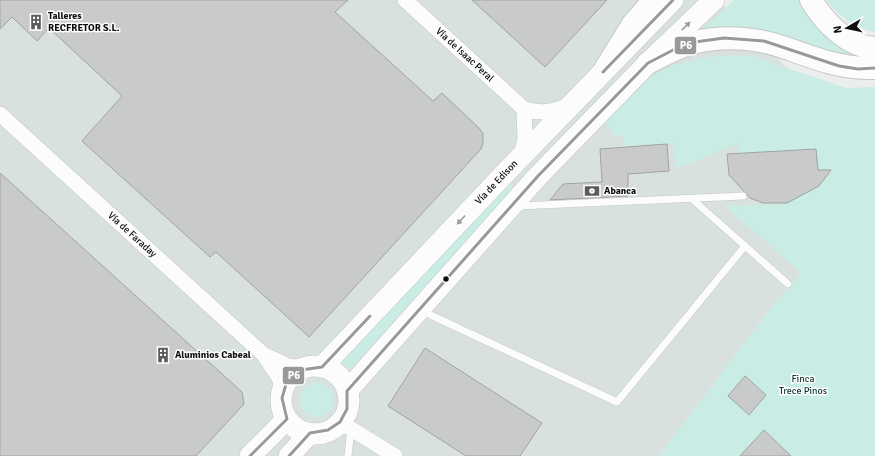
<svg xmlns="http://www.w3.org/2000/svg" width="875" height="456" font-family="Signika,sans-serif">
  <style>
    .built { fill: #d9e1df }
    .green { fill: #c9ece4 }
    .building { fill: #c9cbcb; stroke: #a1a3a2 }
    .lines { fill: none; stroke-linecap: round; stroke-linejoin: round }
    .service-casing { stroke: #c4c7c6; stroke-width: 8 }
    .minor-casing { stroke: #c4c7c6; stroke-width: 16 }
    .secondary-casing { stroke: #c4c7c6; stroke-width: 22 }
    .primary-casing { stroke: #c4c7c6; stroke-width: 24 }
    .trunk-casing { stroke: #c4c7c6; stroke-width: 24 }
    .service { stroke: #fcfcfc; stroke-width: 7 }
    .minor { stroke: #fcfcfc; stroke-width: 15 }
    .secondary { stroke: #fcfcfc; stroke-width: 21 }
    .primary { stroke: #fcfcfc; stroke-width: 22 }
    .trunk { stroke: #fcfcfc; stroke-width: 22 }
    .bus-1-casing { stroke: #fff; stroke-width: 6 }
    .bus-1 { stroke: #999; stroke-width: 3 }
    .oneway { fill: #9d9d9d }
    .bus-dot { fill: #0e0f0f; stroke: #fff; stroke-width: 1.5 }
    .labels { text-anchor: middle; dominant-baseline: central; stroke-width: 3; stroke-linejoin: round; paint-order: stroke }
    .poi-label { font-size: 10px; font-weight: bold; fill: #0e0f0f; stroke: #fff; text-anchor: start }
    .street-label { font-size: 10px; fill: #0e0f0f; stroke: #fff }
    .park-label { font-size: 10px; fill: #123731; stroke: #fff }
    .line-badge { stroke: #fff; stroke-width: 1.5 }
    .badge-label { font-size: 11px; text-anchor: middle; font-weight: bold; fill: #fff }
  </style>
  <rect width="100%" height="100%" fill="#ebeeed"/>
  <!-- built -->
  <path class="built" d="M0 0H718L875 154 801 273 774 304 659 456H0Z"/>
  <!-- green -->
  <path class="green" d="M734 0H800L808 16 828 38 875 59 695 36Z
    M827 0H875V32C855 27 839 18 827 0Z
    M715 56H752L846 88 875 87V456H659L774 304 801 273 725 206 787 203 819 186 831 170H818L816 149 739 154 738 143 685 166H676L672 143 624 147 623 136H615L605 123C623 104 641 81 665 69 680 62 698 59 715 56Z
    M509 183 515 189 349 370 341 362Z
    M300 400a17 17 0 1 1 34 0a17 17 0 1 1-34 0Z"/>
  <!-- building -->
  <path class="building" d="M0 0H348L335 12 433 101 442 93 480 129 483 134V143L481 149 309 337 216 252 210 257 82 141 122 96 49 28 37 41 12 17 0 29Z
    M472 0H607L545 67Z
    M667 144 669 171 628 174V196L550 200 563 184 602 182 600 149Z
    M816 149 818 170H831L819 186 787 203H763L750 198 729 175 727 154Z
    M0 173 242 392 244 404 196 456H0Z
    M425 348 542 423 520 456H466L388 406Z
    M745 376 766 395 749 415 728 396Z
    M764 430 791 456H740Z"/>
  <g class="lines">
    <!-- service casing -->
    <g class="service-casing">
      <path id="service" d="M692 199 788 284
        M518 206 743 196
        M422 311 617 402 745 246
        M348 456 351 429"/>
    </g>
    <!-- minor casing -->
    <g class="minor-casing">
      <g id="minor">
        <path id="s1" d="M405 0 524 109"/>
        <path id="s2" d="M0 114 264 355 279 378 283 389"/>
        <path d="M520 158 525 140 524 109C541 114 552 112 568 105"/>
        <path d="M265 355 288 366 303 368"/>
        <path d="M340 422 395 456"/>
      </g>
    </g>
    <!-- secondary casing -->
    <g class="secondary-casing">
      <g id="secondary">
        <circle cx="315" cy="400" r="34"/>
        <path id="s3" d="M322 367 509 169 673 0"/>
        <path d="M347 391 538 176 648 63 714 0"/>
        <path d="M250 456 287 419"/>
        <path d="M289 456 310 433"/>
      </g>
    </g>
    <!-- primary casing -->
    <g class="primary-casing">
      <path id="primary" d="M648 63C663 55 679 46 696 42 725 35 758 38 786 48 817 59 841 69 875 68"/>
    </g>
    <!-- trunk casing -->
    <g class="trunk-casing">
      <path id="trunk" d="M811 0C824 22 848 47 875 48
        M605 69 633 24 654 0"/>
    </g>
    <!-- service -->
    <use href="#service" class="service"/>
    <!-- minor -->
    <use href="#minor" class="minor"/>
    <!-- secondary -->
    <use href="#secondary" class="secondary"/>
    <!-- primary -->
    <use href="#primary" class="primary"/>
    <!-- trunk -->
    <use href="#trunk" class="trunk"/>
    <!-- bus-1 casing -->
    <g class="bus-1-casing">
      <path id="bus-1" d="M603 72 673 0
        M250 456 287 419 282 398 287 381 301 370 322 367 370 316
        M289 456 310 433 328 430 340 422 347 409V391L538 176 648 63 675 49 695 42 724 38 764 41 839 66 858 69 875 68"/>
    </g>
    <!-- bus-1 -->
    <use href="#bus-1" class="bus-1"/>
  </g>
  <!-- one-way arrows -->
  <defs><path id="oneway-solid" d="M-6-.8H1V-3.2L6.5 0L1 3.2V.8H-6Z"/></defs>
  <g class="oneway">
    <use href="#oneway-solid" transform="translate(686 26) rotate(-44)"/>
    <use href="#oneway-solid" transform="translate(461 220) rotate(133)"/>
  </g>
  <!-- icons -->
  <defs>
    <g id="building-bare" transform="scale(1.2)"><path d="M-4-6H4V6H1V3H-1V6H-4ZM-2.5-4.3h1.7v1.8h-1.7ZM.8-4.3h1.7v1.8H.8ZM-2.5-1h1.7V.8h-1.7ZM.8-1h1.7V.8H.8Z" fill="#5b5d5d" stroke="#fff" stroke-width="2.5" paint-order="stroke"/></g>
    <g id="bank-bare" transform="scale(1.2)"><path d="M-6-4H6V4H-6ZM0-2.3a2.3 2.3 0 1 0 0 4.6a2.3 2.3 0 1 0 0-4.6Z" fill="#5b5d5d" stroke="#fff" stroke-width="2.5" paint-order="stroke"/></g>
  </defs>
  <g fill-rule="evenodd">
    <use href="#building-bare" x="36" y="22"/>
    <use href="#bank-bare" x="592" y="191"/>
    <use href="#building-bare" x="163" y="355"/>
  </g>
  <!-- markers -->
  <circle class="bus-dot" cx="446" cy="279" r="3.5"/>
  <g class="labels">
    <!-- poi labels -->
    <g class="poi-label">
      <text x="48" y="16">Talleres<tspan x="48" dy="12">RECFRETOR S.L.</tspan></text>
      <text x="604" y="191">Abanca</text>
      <text x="175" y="355">Aluminios Cabeal</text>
    </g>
    <!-- street labels -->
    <g class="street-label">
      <text stroke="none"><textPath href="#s1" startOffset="81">Vía de Isaac Peral</textPath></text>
      <text stroke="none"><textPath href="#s3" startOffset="254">Vía de Edison</textPath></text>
      <text stroke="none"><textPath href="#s2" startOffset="179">Vía de Faraday</textPath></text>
    </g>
    <!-- park labels -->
    <g class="park-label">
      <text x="803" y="379">Finca<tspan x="803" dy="12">Trece Pinos</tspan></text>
    </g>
  </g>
  <g class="line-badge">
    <rect x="674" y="36" width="23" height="19" rx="4" fill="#999"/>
    <rect x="282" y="366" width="23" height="19" rx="4" fill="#999"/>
  </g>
  <g class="badge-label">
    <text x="686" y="49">P6</text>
    <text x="294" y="379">P6</text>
  </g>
  <!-- north arrow -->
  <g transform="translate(847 28) rotate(261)" stroke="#ffffff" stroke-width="3" paint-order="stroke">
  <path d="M0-3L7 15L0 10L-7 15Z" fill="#0e0f0f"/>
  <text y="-6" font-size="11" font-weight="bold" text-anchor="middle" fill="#0e0f0f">N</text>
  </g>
</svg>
